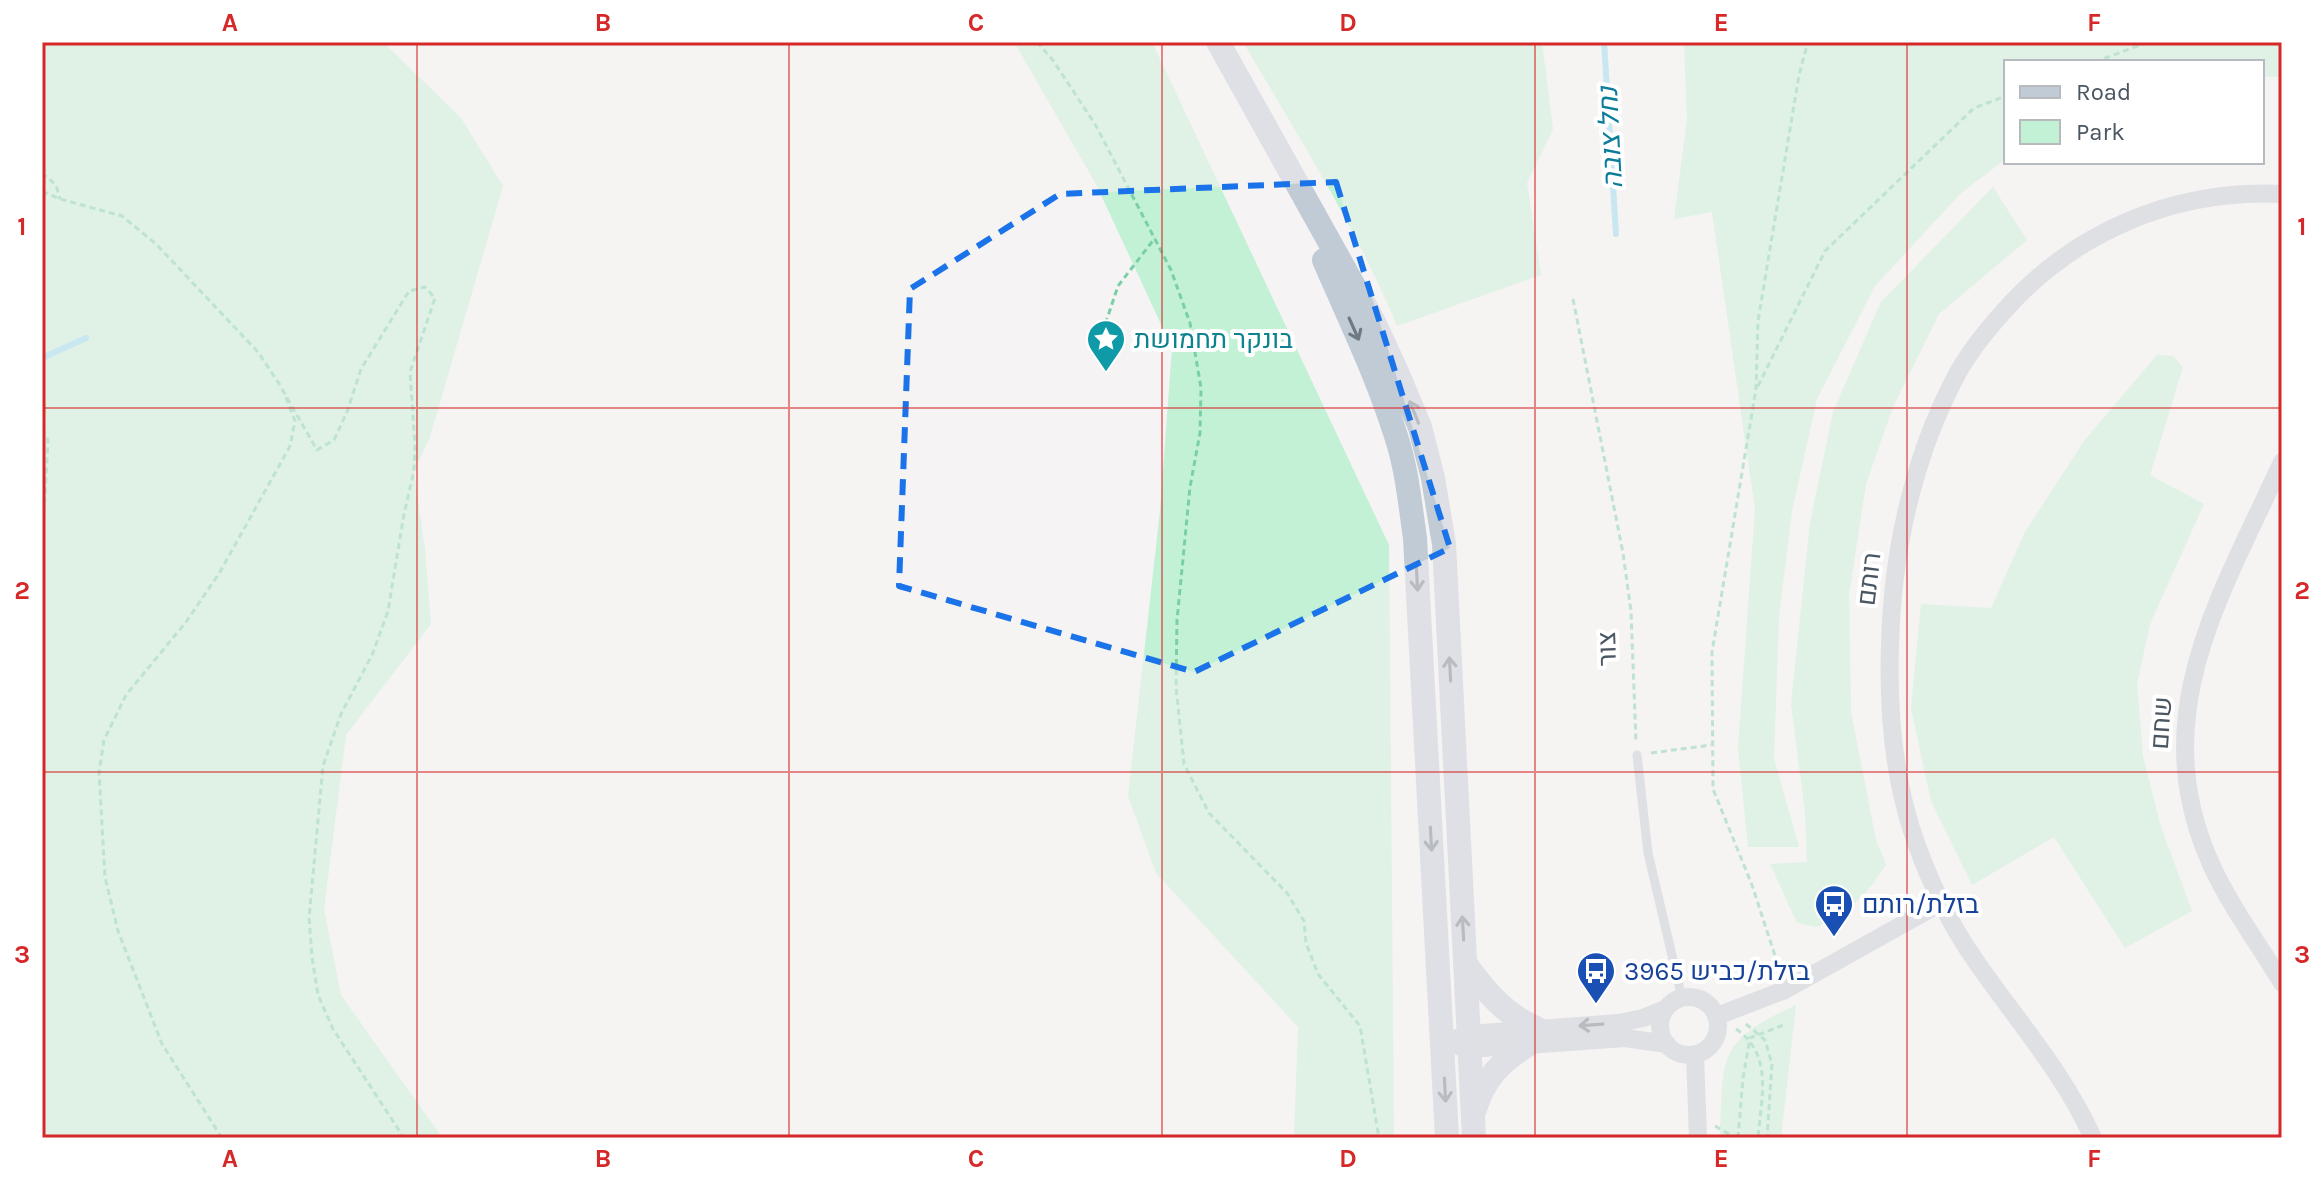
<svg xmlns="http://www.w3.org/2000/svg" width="2324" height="1180" font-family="Karla,Heebo,sans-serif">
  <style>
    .green { fill: #c3f1d5 }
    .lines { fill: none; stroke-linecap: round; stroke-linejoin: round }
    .stream { stroke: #90daee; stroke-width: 6 }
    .path { stroke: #7ad0a6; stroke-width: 3; stroke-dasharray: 6 4; stroke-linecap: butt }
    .service { stroke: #c1cad2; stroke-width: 9 }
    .minor { stroke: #c1cad2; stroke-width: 18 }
    .secondary { stroke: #c1cbd6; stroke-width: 24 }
    .oneway { stroke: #6e7984 }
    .oneway2 { stroke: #6e7983 }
    .marked { fill: none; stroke: #1a73e8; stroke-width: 6; stroke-dasharray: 16 10; stroke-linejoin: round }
    .grid { fill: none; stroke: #d62828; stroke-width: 2; stroke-opacity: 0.55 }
    .labels { text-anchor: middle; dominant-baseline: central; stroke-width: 8; stroke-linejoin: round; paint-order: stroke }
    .culture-label { font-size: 26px; fill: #0d838f; stroke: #fff; text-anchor: start }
    .street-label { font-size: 26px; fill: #4a5661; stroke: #fff }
    .transit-label { font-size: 26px; fill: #164399; stroke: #fff; text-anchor: start }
    .water-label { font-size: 28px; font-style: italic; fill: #0c7c9b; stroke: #fff }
    .neatline { fill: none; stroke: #d62828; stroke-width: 3 }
    .grid-label { font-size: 26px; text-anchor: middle; font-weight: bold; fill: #d62828 }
  </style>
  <rect width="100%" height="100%" fill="#f5f3f3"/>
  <!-- green -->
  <path class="green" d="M42 42H383L461 118 503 186 430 437 414 471 425 550 431 624 346 735 324 909 341 995 439 1133V1138H42Z
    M1014 42H1152L1389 545 1394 1138H1294L1298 1027 1156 873 1128 796 1160 511 1172 348 1096 184Z
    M1243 42H1542L1553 129 1527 183 1541 275 1397 326C1355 225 1298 136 1243 42Z
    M1684 42H2282V77H2262V62H2006V159L1961 193 1875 286 1817 399 1792 511 1779 616 1774 758 1799 847H1748L1738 748 1755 509 1712 212 1674 219 1687 120Z
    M1993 187 2027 240 1939 314 1893 407 1866 484 1849 595 1851 712 1876 840 1886 864C1864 900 1853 906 1818 927L1797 923 1770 864 1807 862 1805 812 1791 704 1810 523 1833 412 1881 302Z
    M2157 355 2173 356 2183 367 2150 475 2204 504 2150 624 2137 684 2143 756 2161 827 2192 911 2125 948 2054 837 1972 885 1931 801 1911 708 1921 604 1991 608 2025 532 2084 441Z
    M1796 1005 1781 1138H1720C1724 1057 1715 1042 1796 1005Z"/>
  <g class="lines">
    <!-- stream -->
    <path class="stream" d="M1604 42 1616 234
      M42 358 86 338"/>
    <!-- path -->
    <path class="path" d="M1037 42 1052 59 1095 124 1171 270 1190 323 1201 388 1200 433 1190 487 1177 620 1176 687 1184 764 1209 813 1287 893 1304 921 1306 943 1318 974 1360 1026 1379 1138
      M2095 62 2148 42
      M42 173 56 185 60 199
      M42 194 47 193 60 199 122 216 156 244 258 352 282 388
      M1573 299 1623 553 1631 611 1636 742
      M1106 373 1102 334 1118 286 1155 238
      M1758 386 1825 251 1974 108 2006 96
      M282 389 317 450 334 440 347 412 361 369 409 291 425 287 435 298 410 372 415 445 414 471 404 514 388 611 372 655 341 714 323 766 309 918 312 957 318 995 333 1029 404 1138
      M42 429 48 440 44 513 42 515
      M1651 753 1711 745
      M1781 974 1752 885 1713 789 1712 652 1756 389 1758 321 1799 75 1808 42
      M1746 1024 1765 1040 1772 1064 1767 1138
      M1736 1029C1774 1055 1761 1099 1758 1138
      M1715 1126 1736 1138
      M42 1138H43
      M222 1138 162 1044 118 931 105 877 99 772 104 740 126 695 186 622 220 572 290 446 295 421 285 395
      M1738 1138 1743 1078 1750 1038 1786 1024"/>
    <!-- service -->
    <path class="service" d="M1637 755 1648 853 1682 998"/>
    <!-- minor -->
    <path class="minor" d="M2282 462C2221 596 2144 715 2211 864 2230 906 2258 943 2282 983
      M1660 1026a29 29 0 1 1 58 0a29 29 0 1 1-58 0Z
      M1717 1016 1785 990 1941 903
      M1442 1043 1469 1034 1619 1023 1643 1018 1666 1009
      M1460 1047 1469 1049 1625 1038 1667 1044
      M1695 1054 1698 1138
      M2093 1138C2064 1073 2015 1018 1975 960 1947 920 1926 874 1911 828 1893 770 1888 706 1890 646 1892 555 1912 461 1954 380 1967 354 1985 332 2004 311 2075 231 2175 189 2282 194"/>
    <!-- secondary -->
    <path class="secondary" d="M1218 42 1373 320 1397 372 1420 427 1433 478 1444 544 1474 1138
      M1324 260C1349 318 1377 375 1396 436 1407 469 1410 504 1415 538L1447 1138
      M1465 963C1486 992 1505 1015 1538 1029
      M1475 1109C1484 1079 1501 1061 1528 1045"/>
  </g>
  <!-- one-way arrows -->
  <defs><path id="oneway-shaft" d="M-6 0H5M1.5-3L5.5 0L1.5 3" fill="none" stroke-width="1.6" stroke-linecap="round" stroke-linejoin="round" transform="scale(2)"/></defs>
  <g class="oneway">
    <use href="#oneway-shaft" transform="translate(1354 329) rotate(66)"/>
    <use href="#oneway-shaft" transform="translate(1414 412) rotate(-112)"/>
    <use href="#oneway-shaft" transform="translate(1417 579) rotate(87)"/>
    <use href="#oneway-shaft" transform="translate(1450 669) rotate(-93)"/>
    <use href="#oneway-shaft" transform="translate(1431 839) rotate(87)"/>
    <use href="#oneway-shaft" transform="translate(1463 928) rotate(-93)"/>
    <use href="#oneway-shaft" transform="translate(1445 1090) rotate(87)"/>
  </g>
  <use class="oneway2" href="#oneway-shaft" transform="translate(1591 1025) rotate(176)"/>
  <!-- marked area -->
  <path d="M0 0H2324V1180H0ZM1336 182 1450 548 1194 672 899 586 910 289 1060 194Z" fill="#f5f3f3" fill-opacity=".55" fill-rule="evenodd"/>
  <path class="marked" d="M1336 182 1450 548 1194 672 899 586 910 289 1060 194Z"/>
  <!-- grid -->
  <path class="grid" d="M417 42V1138M789 42V1138M1162 42V1138M1535 42V1138M1907 42V1138M42 408H2282M42 772H2282"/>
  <!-- icons -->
  <defs>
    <g id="sight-pin" transform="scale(2)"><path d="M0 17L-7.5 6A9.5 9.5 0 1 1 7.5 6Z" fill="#0f9aa8" stroke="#fff"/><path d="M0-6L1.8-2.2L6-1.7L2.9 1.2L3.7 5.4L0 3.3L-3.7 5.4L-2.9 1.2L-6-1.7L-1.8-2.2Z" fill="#fff"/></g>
    <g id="bus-pin" transform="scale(2)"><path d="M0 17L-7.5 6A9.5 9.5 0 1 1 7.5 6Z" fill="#1a4fb4" stroke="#fff"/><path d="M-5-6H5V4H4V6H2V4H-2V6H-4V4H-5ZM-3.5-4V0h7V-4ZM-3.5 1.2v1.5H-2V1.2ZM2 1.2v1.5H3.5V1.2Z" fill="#fff"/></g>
  </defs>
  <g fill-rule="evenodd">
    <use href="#sight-pin" x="1106" y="339"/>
    <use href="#bus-pin" x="1834" y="904"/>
    <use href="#bus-pin" x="1596" y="971"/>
  </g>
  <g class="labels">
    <!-- culture labels -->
    <g class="culture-label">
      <text x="1134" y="339">בונקר תחמושת</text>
    </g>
    <!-- street labels -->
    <g class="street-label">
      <text transform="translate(1869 579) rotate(-83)">רותם</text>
      <text transform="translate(1607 649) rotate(-92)">צור</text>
      <text transform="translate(2161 723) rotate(-86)">שחם</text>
    </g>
    <!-- transit labels -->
    <g class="transit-label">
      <text x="1862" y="904">בזלת/רותם</text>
      <text x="1624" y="971">בזלת/כביש 3965</text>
    </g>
    <!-- water labels -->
    <g class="water-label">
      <text transform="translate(1610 138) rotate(-93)">נחל צובה</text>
    </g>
  </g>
  <!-- border -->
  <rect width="2324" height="1180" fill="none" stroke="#ffffff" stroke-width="88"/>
  <!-- legend -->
  <rect x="2004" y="60" width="260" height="104" fill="#ffffff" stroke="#b7bbc0" stroke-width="2"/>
  <rect x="2020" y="86" width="40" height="12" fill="#c1cbd6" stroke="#b7bbc0" stroke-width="2"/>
  <text x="2076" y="100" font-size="24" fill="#4a5661">Road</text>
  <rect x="2020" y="120" width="40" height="24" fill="#c3f1d5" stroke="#b7bbc0" stroke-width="2"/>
  <text x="2076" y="140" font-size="24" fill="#4a5661">Park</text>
  <rect x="44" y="44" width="2236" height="1092" class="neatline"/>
  <g class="grid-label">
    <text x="230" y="31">A</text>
    <text x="603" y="31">B</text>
    <text x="976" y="31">C</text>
    <text x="1348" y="31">D</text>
    <text x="1721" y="31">E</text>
    <text x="2094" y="31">F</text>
    <text x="22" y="235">1</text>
    <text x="2302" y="235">1</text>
    <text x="22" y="599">2</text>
    <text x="2302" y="599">2</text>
    <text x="22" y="963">3</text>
    <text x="2302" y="963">3</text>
    <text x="230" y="1167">A</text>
    <text x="603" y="1167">B</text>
    <text x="976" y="1167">C</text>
    <text x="1348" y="1167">D</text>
    <text x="1721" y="1167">E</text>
    <text x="2094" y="1167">F</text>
  </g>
</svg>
